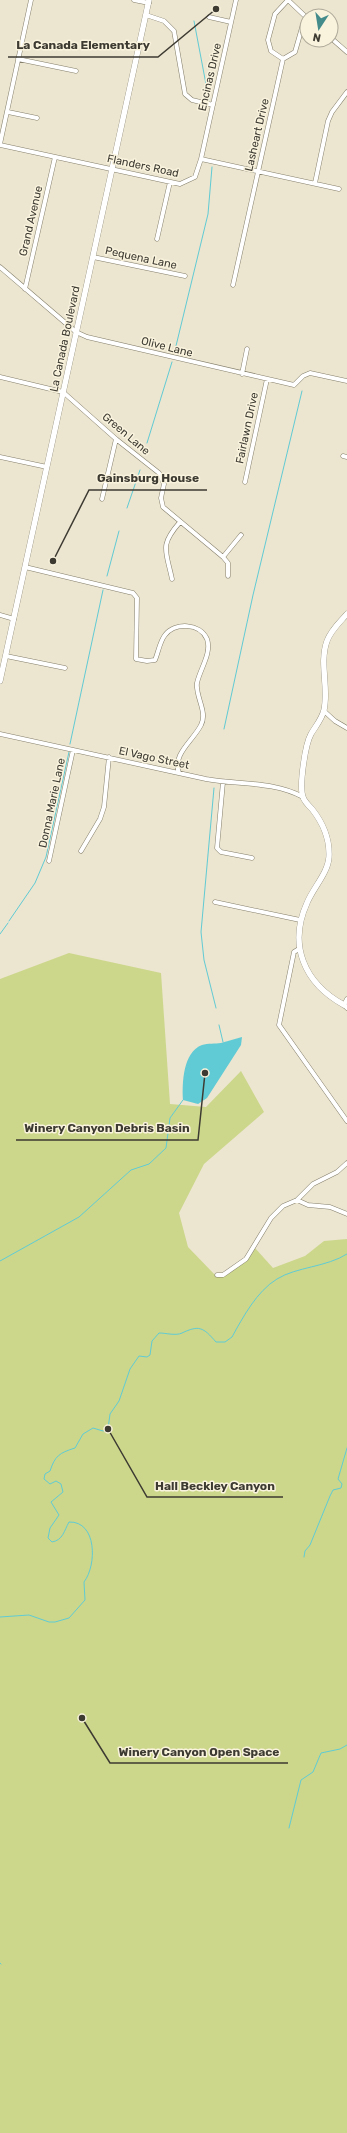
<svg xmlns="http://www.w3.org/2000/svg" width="347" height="2133" font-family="Rubik,sans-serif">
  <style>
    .green { fill: #ccd78b }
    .water { fill: #60cbd4 }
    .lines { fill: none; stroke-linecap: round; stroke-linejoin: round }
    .stream { stroke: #60cbd4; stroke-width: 1 }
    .street-casing { stroke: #847f6b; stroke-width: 5 }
    .secondary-casing { stroke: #847f6b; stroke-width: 6 }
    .street { stroke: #fff; stroke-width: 4 }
    .secondary { stroke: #fff; stroke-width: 5.5 }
    .labels { text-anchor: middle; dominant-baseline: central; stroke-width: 3; stroke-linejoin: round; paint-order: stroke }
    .street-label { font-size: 11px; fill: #3d3a32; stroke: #f9f3dd }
    .leader { fill: none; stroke: #3d3a32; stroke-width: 1.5 }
    .callout-dot { fill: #3d3a32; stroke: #f9f3dd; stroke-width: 1.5 }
    .callout-label { font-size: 12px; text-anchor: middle; font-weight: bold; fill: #3d3a32; stroke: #f9f3dd; stroke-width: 3; stroke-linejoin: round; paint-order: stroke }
  </style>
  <rect width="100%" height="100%" fill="#ece5d0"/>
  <!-- green -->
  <path class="green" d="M69 953 161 973 170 1104 206 1107 241 1071 264 1112 204 1164 179 1213 188 1247 216 1276H221L249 1257 255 1248 273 1268 305 1256 324 1241 347 1239V2133H0V979Z"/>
  <!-- water -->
  <path class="water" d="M242 1037 241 1045 207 1098 198 1104 183 1100C182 1083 183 1052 202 1045 208 1043 215 1044 221 1043 228 1041 235 1039 242 1037Z"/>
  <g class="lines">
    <!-- stream -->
    <path class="stream" d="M194 21 209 100
      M175 350 208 214 212 167
      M147 443 172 362
      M127 508 140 470
      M107 576 119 531
      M224 729 253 595 302 391
      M70 744 103 590
      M214 788 201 932 204 960 216 1008
      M9 921 35 883 46 857 69 752
      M0 934 8 923
      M219 1025 223 1042
      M0 1261 79 1217 131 1170 149 1164 166 1148 170 1118 183 1100
      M304 1557 305 1551 310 1545 330 1496 333 1490 341 1488 342 1484 338 1479 347 1448
      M0 1617 29 1615 49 1622H55L69 1618 85 1600 84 1582C97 1565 97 1521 69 1522 64 1531 63 1540 52 1542L48 1538 50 1528 59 1515 51 1502 63 1492 61 1484 56 1481 50 1484 44 1479 45 1474 50 1471C55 1456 59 1453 75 1448L83 1434 93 1428 103 1431 108 1429 110 1414 119 1401 130 1369 139 1356 147 1357 150 1355 152 1341 159 1333C166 1333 176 1336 182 1333 199 1325 203 1327 216 1342H225L232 1337C243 1317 257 1291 277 1279 296 1267 327 1267 347 1254
      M289 1828 301 1780 313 1772 321 1753 340 1749 347 1745
      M0 1963 1 1964"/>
    <!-- street casing -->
    <g class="street-casing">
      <path id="street" d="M134 0 149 3
        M288 0 307 18
        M146 15 164 21 174 31 185 94 192 100 213 105
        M209 17 231 22
        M331 38 347 52
        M18 59 76 71
        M283 59 295 52 303 24 307 18
        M8 112 37 118
        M0 144 31 0
        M0 145 180 184 195 177 201 159 339 189
        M201 159 236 0
        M315 183 328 121 332 112 347 92
        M157 239 170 182
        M93 257 185 276
        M0 267 76 332 87 337 294 385 303 376 310 373 347 381
        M233 285 283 59 271 51 268 40 275 14 288 0
        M25 289 55 157
        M242 374 247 349
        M0 377 63 392 116 439 159 473 164 484 161 498 163 507 223 557 228 563V576
        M343 456 347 457
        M0 457 47 467
        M245 482 267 379
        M102 499 116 439
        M223 557 241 535
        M25 567 133 593 137 598 136 659 147 661 155 660C158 653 160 641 165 635 175 622 200 623 207 639 212 653 200 669 197 683 195 696 208 712 201 725 193 741 172 754 179 773
        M172 579C166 550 159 546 180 522
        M0 615 14 619
        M6 656 65 668
        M324 711 335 721 347 728
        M0 734 206 779C239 785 273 781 303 797
        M223 782 217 848 221 852 252 858
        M81 851 100 819 104 807 109 757
        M49 861 73 750
        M215 902 300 920
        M299 949 294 952 279 1025 347 1121
        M347 999 344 1005 347 1008
        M297 1200 308 1205 330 1207 347 1214
        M217 1275H223L246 1259 271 1218 283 1206 297 1200 313 1184 337 1172 347 1163"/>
    </g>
    <!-- secondary casing -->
    <g class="secondary-casing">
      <path id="secondary" d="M0 681 149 0
        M344 1005C304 983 288 945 307 903 313 888 328 873 329 857 330 838 323 823 312 809 309 806 304 801 303 797 299 786 305 745 311 734 315 727 322 719 324 710 329 688 319 663 327 641 331 630 339 623 347 614"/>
    </g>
    <!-- street -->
    <use href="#street" class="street"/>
    <!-- secondary -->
    <use href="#secondary" class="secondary"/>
  </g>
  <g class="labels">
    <!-- street labels -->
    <g class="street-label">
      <text transform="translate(210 77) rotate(-77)">Encinas Drive</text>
      <text transform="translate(257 135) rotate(-77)">Lasheart Drive</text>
      <text transform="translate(143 166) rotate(12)">Flanders Road</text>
      <text transform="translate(31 221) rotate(-77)">Grand Avenue</text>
      <text transform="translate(141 258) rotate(12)">Pequena Lane</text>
      <text transform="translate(65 339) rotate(-78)">La Canada Boulevard</text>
      <text transform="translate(167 347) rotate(14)">Olive Lane</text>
      <text transform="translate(247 428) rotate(-78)">Fairlawn Drive</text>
      <text transform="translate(126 434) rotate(40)">Green Lane</text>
      <text transform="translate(154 758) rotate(12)">El Vago Street</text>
      <text transform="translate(52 803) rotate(-78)">Donna Marie Lane</text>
    </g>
  </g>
  <!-- callouts -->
  <path class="leader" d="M216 9L158 57H8M53 561L89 490H207M205 1073L198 1140H16M108 1429L147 1497H283M82 1718L110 1763H288"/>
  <g class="callout-dot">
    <circle cx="216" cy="9" r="4"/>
    <circle cx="53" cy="561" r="4"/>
    <circle cx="205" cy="1073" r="4"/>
    <circle cx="108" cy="1429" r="4"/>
    <circle cx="82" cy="1718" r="4"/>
  </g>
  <g class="callout-label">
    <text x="83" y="49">La Canada Elementary</text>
    <text x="148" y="482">Gainsburg House</text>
    <text x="107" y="1132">Winery Canyon Debris Basin</text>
    <text x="215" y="1490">Hall Beckley Canyon</text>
    <text x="199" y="1756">Winery Canyon Open Space</text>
  </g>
  <!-- north arrow -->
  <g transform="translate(319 28) rotate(192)"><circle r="19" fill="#f9f3dd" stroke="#aea999"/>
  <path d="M0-3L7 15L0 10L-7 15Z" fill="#448c8c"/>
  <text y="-6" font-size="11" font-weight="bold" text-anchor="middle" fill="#3d3a32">N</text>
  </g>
</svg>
